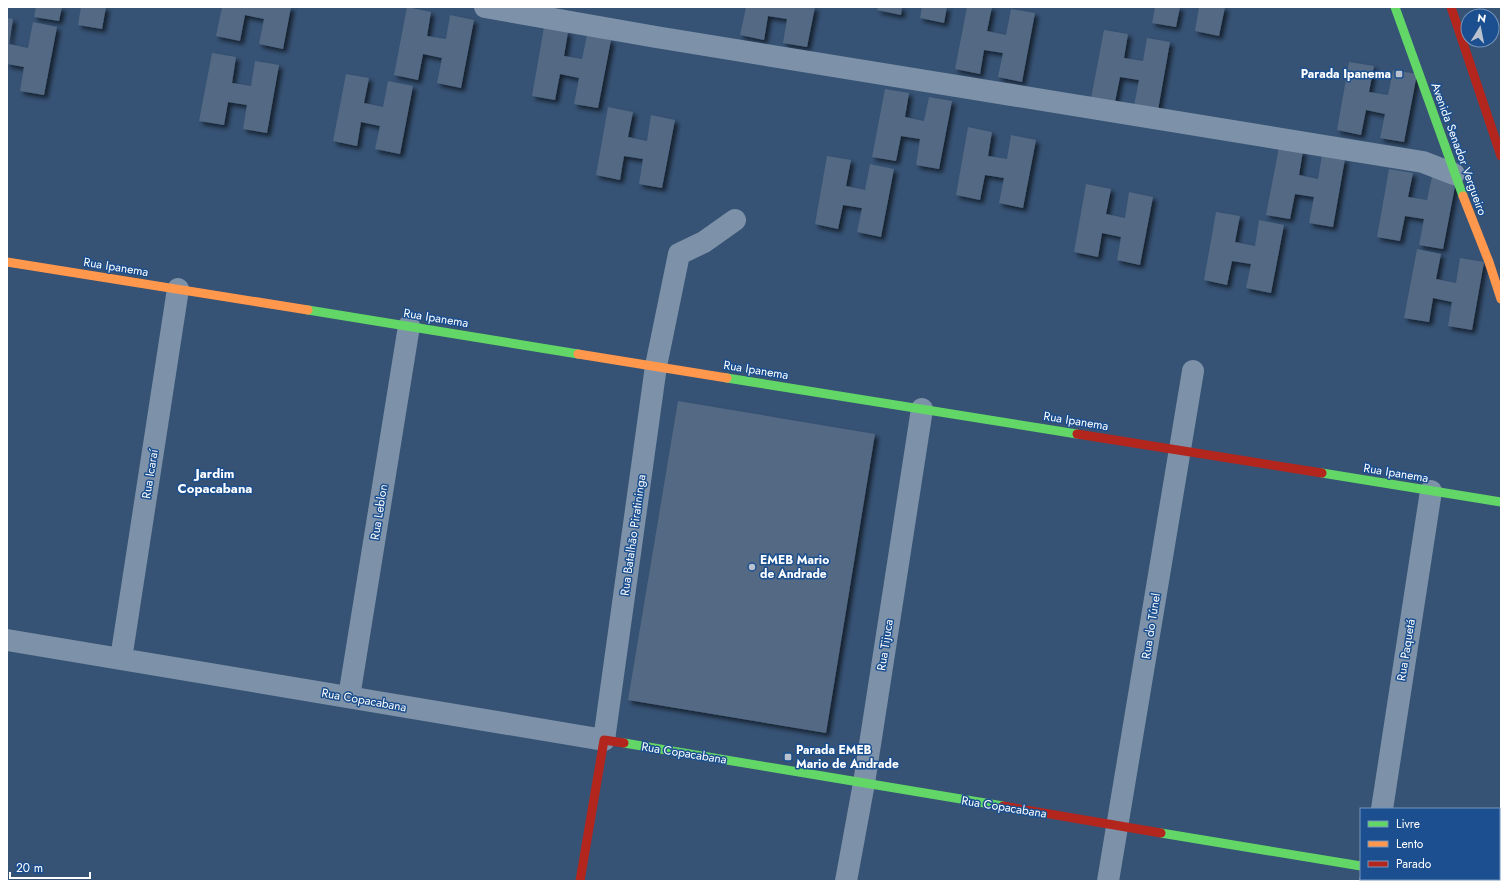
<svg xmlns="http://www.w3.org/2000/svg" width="1508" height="888" font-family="Jost,sans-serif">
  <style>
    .building { fill: #526984; filter: url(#shadow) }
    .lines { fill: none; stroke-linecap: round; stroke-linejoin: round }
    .street { stroke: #7d92a8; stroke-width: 22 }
    .fast { stroke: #63d668; stroke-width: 9 }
    .slow { stroke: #ff974d; stroke-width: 9 }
    .jam { stroke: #b3261e; stroke-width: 9 }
    .poi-dot { fill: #b9c2ce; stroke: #1b4f8f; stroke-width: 1.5 }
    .labels { text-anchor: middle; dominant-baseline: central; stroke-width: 3; stroke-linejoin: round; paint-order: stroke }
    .poi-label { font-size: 12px; font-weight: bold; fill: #fff; stroke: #1b4f8f; text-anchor: start }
    .street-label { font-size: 12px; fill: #fff; stroke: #1b4f8f }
    .neighbourhood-label { font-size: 13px; font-weight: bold; fill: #fff; stroke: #1b4f8f }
  </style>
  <defs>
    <filter id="shadow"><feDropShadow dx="3.5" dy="3.5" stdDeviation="2" flood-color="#0009"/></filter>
  </defs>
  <rect width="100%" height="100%" fill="#365274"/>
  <!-- building -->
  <path class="building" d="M36 7H62L59 21 34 17Z
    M81 7H106L102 29 78 25Z
    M222 7H291L283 49 259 44 264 19 245 15 240 41 216 36Z
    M407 7 431 12 427 36 446 39 450 15 474 20 461 88 437 83 442 58 423 54 418 80 394 75Z
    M746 7H815L807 47 783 43 787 19 768 16 764 40 740 35Z
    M878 7H902L901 15 877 10Z
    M922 7H947L944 23 920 18Z
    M967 7H992L987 31 1006 35 1011 9 1035 13 1022 82 998 77 1003 53 984 50 980 74 955 69Z
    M1155 7H1180L1176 27 1152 23Z
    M1199 7H1225L1219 36 1195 31Z
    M7 18 13 19 9 44 28 48 33 22 57 27 44 95 20 91 24 67 7 64Z
    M544 27 568 32 564 56 582 59 587 35 611 40 598 108 574 104 579 78 560 74 555 100 532 96Z
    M1104 30 1128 34 1124 58 1143 61 1147 38 1170 42 1158 110 1134 106 1139 80 1120 77 1115 102 1091 98Z
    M212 53 236 57 232 83 251 86 255 61 279 65 267 133 243 129 247 105 228 102 224 125 199 121Z
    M1349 62 1374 66 1369 92 1388 95 1393 70 1417 74 1404 142 1380 138 1385 114 1366 110 1361 135 1337 130Z
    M346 74 369 78 364 103 383 107 388 81 413 86 400 154 375 149 380 126 361 122 357 146 333 141Z
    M885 89 909 93 905 117 924 121 929 97 952 101 939 169 916 165 920 139 901 136 896 161 872 157Z
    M608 107 633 112 628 137 647 141 651 115 675 120 662 188 639 184 643 159 624 156 620 180 596 175Z
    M968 127 992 132 988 156 1007 159 1011 135 1036 140 1023 208 999 203 1004 178 985 175 980 200 956 195Z
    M1279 147 1303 151 1299 175 1318 179 1322 155 1345 159 1333 227 1309 223 1314 197 1295 194 1290 219 1266 215Z
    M827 156 851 160 846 186 865 190 870 164 894 169 881 237 857 232 862 208 843 205 838 229 815 224Z
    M1389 169 1413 173 1408 197 1427 200 1432 177 1456 181 1443 249 1419 245 1424 219 1405 216 1400 241 1377 237Z
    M1086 184 1111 189 1106 214 1125 218 1129 192 1153 197 1140 265 1117 260 1121 237 1102 233 1098 257 1074 252Z
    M1216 212 1240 216 1235 242 1255 246 1259 220 1284 225 1271 293 1246 288 1251 264 1232 261 1227 285 1204 280Z
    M1417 249 1441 254 1436 279 1456 283 1460 258 1484 262 1472 330 1448 326 1452 302 1433 298 1429 322 1404 318Z
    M678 401 875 434 826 733 628 700Z"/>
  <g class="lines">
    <!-- street -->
    <path class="street" d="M485 7 656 37 1423 162 1454 174
      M7 640 604 740 656 366 679 254 704 242 735 220
      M121 659 178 289
      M349 697 409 326
      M1382 809 1431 491
      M846 881 864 783 922 409
      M1108 881 1193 371
      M1370 881 1371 879"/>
    <!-- fast -->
    <path class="fast" d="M1395 7 1463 196
      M308 310 578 354
      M727 378 1077 434
      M1322 473 1501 502
      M624 743 1003 806
      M1161 833 1361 866
      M1437 879 1450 881"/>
    <!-- slow -->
    <path class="slow" d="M1463 196 1489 262 1501 299
      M7 262 308 310
      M578 354 727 378"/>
    <!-- jam -->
    <path class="jam" d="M1451 7 1501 156
      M1077 434 1322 473
      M1003 806 1161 833
      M580 881 604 740 624 743"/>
  </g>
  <!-- markers -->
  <g class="poi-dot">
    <rect x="1395" y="70" width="8" height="8" rx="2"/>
    <circle cx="752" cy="567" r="4"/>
    <rect x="784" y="753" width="8" height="8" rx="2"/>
  </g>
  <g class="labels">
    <!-- poi labels -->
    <g class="poi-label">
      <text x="1391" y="74" text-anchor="end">Parada Ipanema</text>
      <text x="760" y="560">EMEB Mario<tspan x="760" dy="14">de Andrade</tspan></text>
      <text x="796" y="750">Parada EMEB<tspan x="796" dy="14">Mario de Andrade</tspan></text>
    </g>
    <!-- street labels -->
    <g class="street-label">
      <text transform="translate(1459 149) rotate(70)">Avenida Senador Vergueiro</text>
      <text transform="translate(116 267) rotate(9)">Rua Ipanema</text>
      <text transform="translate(436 318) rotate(9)">Rua Ipanema</text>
      <text transform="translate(756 370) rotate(9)">Rua Ipanema</text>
      <text transform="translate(1076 421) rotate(9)">Rua Ipanema</text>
      <text transform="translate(1396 473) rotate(9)">Rua Ipanema</text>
      <text transform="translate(150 474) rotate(-81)">Rua Icaraí</text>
      <text transform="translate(379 512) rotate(-81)">Rua Leblon</text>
      <text transform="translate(633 535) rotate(-82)">Rua Batalhão Piratininga</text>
      <text transform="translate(1151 626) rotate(-81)">Rua do Túnel</text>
      <text transform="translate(885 645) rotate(-81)">Rua Tijuca</text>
      <text transform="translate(1406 650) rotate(-81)">Rua Paquetá</text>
      <text transform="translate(364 700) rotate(10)">Rua Copacabana</text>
      <text transform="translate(684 753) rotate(9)">Rua Copacabana</text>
      <text transform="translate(1004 807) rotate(9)">Rua Copacabana</text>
    </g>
    <!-- neighbourhood labels -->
    <g class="neighbourhood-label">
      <text x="215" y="473">Jardim<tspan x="215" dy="15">Copacabana</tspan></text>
    </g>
  </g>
  <!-- border -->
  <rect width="1508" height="888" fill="none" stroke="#ffffff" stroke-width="16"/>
  <!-- legend -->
  <rect x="1360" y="808" width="140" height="72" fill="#1b4f8f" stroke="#7695bc"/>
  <rect x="1368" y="821" width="20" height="6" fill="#63d668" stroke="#7695bc"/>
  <text x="1396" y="828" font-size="12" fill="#ffffff">Livre</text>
  <rect x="1368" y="841" width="20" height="6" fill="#ff974d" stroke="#7695bc"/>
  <text x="1396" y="848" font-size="12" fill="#ffffff">Lento</text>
  <rect x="1368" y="861" width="20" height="6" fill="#b3261e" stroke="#7695bc"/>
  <text x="1396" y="868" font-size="12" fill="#ffffff">Parado</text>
  <!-- north arrow -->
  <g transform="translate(1480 28) rotate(10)"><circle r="19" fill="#1b4f8f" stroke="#7695bc"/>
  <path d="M0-3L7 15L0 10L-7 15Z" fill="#b9c2ce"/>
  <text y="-6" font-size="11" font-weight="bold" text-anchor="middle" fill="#ffffff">N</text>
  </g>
  <!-- scale -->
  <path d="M10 872v6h80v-6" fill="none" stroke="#ffffff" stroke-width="2"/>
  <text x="16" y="872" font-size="12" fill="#ffffff" stroke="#1b4f8f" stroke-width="3" paint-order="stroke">20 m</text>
</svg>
